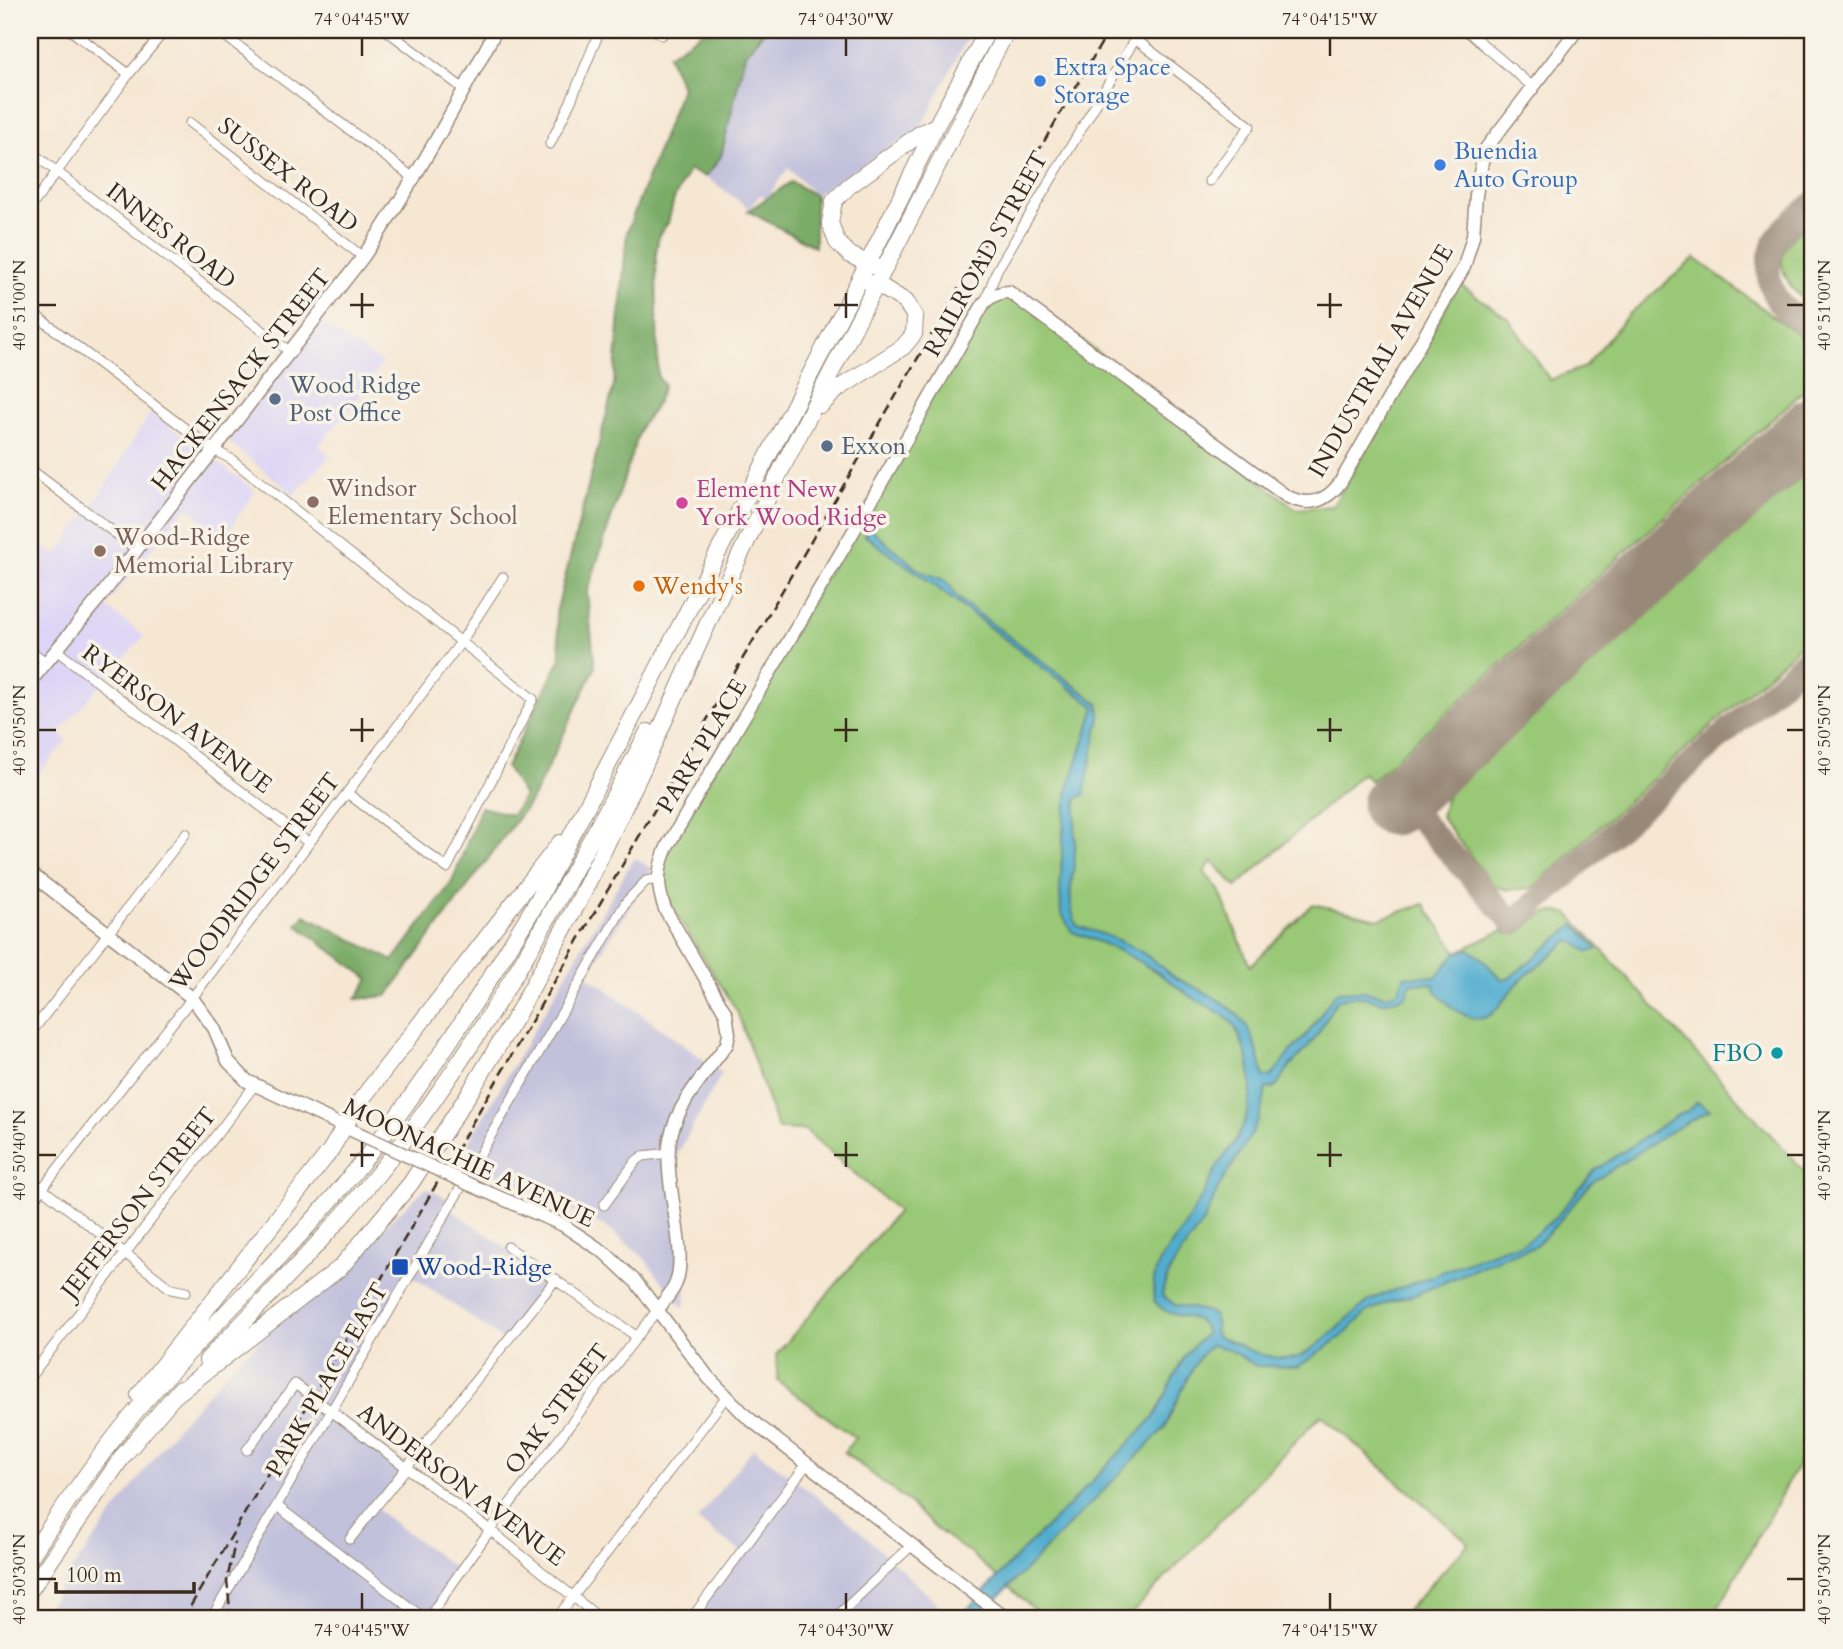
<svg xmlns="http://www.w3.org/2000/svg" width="1843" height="1649" font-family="Cardo,serif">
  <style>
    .built { fill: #ddd5f6 }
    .industrial { fill: #c2c1dc }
    .green { fill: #99c877; stroke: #6a794a; stroke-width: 2 }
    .forest { fill: #7aac68; stroke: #5a6b43; stroke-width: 2 }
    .water { fill: #51adcf; stroke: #466c76; stroke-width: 2 }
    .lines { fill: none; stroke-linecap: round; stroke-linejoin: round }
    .taxiway { stroke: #988878; stroke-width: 24 }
    .runway { stroke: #988878; stroke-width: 61 }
    .street-casing { stroke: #988878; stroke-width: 11 }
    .secondary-casing { stroke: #988878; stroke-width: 15 }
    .highway-casing { stroke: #988878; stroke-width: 18 }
    .street { stroke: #fff; stroke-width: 9 }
    .secondary { stroke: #fff; stroke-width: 12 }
    .highway { stroke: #fff; stroke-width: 16 }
    .rail { stroke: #3b2a1e; stroke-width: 2.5; stroke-dasharray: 10 5; stroke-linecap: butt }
    .secondary-bridge-casing { stroke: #988878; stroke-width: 15; stroke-linecap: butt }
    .secondary-bridge { stroke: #fff; stroke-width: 12 }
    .ticks { fill: none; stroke: #3b2a1e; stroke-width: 2.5 }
    .shop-dot { fill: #3f7fe0; stroke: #f7f3e8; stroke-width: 2.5 }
    .service-dot { fill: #5c6f8a; stroke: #f7f3e8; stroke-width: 2.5 }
    .education-dot { fill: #8d6e63; stroke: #f7f3e8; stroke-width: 2.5 }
    .hotel-dot { fill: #d1479c; stroke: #f7f3e8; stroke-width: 2.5 }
    .food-dot { fill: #e8710a; stroke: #f7f3e8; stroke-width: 2.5 }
    .culture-dot { fill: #0f9aa8; stroke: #f7f3e8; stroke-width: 2.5 }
    .transit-dot { fill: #1a4fb4; stroke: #f7f3e8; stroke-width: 2.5 }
    .labels { text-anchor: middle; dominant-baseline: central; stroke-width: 7; stroke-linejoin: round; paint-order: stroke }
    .shop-label { font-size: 24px; fill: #366cbe; stroke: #f7f3e8; text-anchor: start }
    .street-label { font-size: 24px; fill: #3b2a1e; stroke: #f7f3e8 }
    .service-label { font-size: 24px; fill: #4e5e75; stroke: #f7f3e8; text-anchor: start }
    .education-label { font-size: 24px; fill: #785e54; stroke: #f7f3e8; text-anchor: start }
    .hotel-label { font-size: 24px; fill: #b23c85; stroke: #f7f3e8; text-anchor: start }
    .food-label { font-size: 24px; fill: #c56008; stroke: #f7f3e8; text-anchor: start }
    .culture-label { font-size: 24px; fill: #0d838f; stroke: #f7f3e8; text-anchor: end }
    .transit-label { font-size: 24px; fill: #164399; stroke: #f7f3e8; text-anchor: start }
    .neatline { fill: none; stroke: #3b2a1e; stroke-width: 2.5 }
    .ticks-label { font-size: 18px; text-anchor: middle; fill: #3b2a1e }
  </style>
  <rect width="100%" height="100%" fill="#f7f3e8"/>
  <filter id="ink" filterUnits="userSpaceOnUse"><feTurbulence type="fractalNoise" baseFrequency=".0143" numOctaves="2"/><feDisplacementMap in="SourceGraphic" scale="14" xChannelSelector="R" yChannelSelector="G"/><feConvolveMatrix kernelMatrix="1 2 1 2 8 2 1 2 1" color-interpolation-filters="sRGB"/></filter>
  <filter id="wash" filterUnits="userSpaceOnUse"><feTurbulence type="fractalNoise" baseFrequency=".00686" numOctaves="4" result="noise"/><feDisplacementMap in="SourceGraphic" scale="28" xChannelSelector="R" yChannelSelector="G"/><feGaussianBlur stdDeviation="1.57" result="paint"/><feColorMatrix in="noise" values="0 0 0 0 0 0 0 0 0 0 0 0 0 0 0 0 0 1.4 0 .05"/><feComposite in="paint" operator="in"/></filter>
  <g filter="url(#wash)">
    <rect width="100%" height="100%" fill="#f6e7d3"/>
    <!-- built -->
    <path class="built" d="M316 320 382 363 357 400 319 445 330 456 294 495 227 440Z
      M151 412 255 491 224 538 187 507 120 587 106 607 144 636 60 731 66 741 38 775 30 770V538L56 555 91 508Z"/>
    <!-- industrial -->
    <path class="industrial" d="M765 30H971L921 128 815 195 788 168 767 198 760 195 749 208 706 177 721 156 745 54Z
      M634 858 653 869 587 975 722 1073 678 1153 686 1304 682 1307 645 1259 606 1227 460 1157Z
      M426 1188 453 1201 449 1208 553 1281 506 1342 411 1275 332 1409 407 1467 376 1509 461 1573 434 1614 440 1619H41L65 1579 176 1428 239 1359Z
      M753 1448 856 1527 954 1619H690L741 1552 697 1520Z"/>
    <!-- green -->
    <path class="green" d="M1813 219V308C1792 291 1768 265 1792 238 1798 231 1806 225 1813 219Z
      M1695 258 1809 343C1817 357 1814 375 1807 388L1371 781 1363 773 1236 887 1212 861 1204 872 1219 890 1250 966 1313 904 1379 919 1424 904 1457 952 1503 930 1506 933 1516 935C1534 922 1547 903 1570 915L1813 1181V1438L1712 1619H1399L1469 1543 1321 1415 1126 1619H1045L971 1554 935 1528 907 1501 844 1452 855 1438 778 1381 776 1355 898 1211 805 1130 778 1129 737 1011 676 914 658 879 660 864 989 294 1028 298 1296 509 1333 506 1459 284 1509 319 1550 380 1585 367 1627 316Z
      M1813 465V634L1532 888 1507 890 1492 884 1441 817 1445 800 1451 791Z"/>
    <!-- forest -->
    <path class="forest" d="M706 30H765L745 54 721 156 706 177 689 170 674 199 668 223 659 234 656 253 658 377 664 385 654 409 641 426 587 593 595 668 534 796 387 996 356 999 369 979 297 925 305 915 393 961 452 882 481 807 512 815 524 796 506 767 561 658 556 613 614 385 627 232 682 87 668 55Z
      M791 182 815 195V247L748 211Z"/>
    <!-- water -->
    <path class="water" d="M870 527C882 541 885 542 899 553 905 557 910 563 916 568 932 579 947 573 955 596L1099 704 1100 717 1084 795 1077 798C1074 817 1076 835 1075 854 1073 884 1065 896 1077 926 1100 933 1125 941 1146 955 1156 962 1166 972 1176 978 1198 989 1227 1001 1243 1021 1255 1036 1259 1059 1264 1077L1272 1076 1290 1052 1308 1033 1336 992 1363 991 1386 996 1399 991 1404 976 1436 977 1457 952 1469 949 1481 958 1502 980 1508 979 1575 924 1598 949 1589 952 1569 940C1552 955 1534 968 1518 983 1509 991 1498 1011 1489 1016 1469 1027 1441 1000 1432 984L1411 983 1405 997 1381 1003C1371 997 1350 994 1339 1000 1332 1004 1328 1016 1324 1023 1316 1039 1306 1049 1294 1062 1286 1069 1282 1080 1274 1088H1266C1262 1127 1239 1152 1220 1185 1214 1196 1211 1209 1204 1220 1189 1245 1167 1265 1162 1295L1175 1305 1206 1311 1214 1316 1217 1325 1214 1331 1217 1337C1233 1341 1246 1350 1262 1355 1272 1357 1285 1360 1295 1358 1314 1354 1352 1312 1372 1299L1504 1248 1520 1245 1531 1238 1556 1217 1594 1171 1676 1116 1686 1112 1697 1102 1710 1110 1673 1130 1591 1183 1556 1225 1534 1247 1503 1257 1415 1295 1389 1302 1367 1312 1344 1335 1298 1367 1256 1366 1228 1349 1211 1345 1200 1356 1188 1377 1164 1429 977 1619H958L1024 1549 1066 1508 1154 1417C1164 1401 1169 1384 1179 1367 1182 1361 1186 1353 1191 1348 1197 1342 1201 1341 1206 1333 1201 1315 1188 1319 1173 1314 1165 1312 1160 1307 1154 1301 1150 1266 1164 1256 1182 1230 1195 1210 1205 1190 1216 1169 1221 1160 1228 1152 1234 1143 1250 1117 1256 1086 1247 1057 1243 1046 1239 1031 1232 1023 1219 1009 1198 1003 1183 991 1150 965 1112 945 1072 932L1061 913 1060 890 1064 820 1068 789 1095 707 928 581 864 535Z"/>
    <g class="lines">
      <!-- taxiway -->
      <path class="taxiway" d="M1813 204C1803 213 1788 222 1780 234 1765 255 1764 286 1782 306 1790 315 1803 322 1813 329
        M1400 797 1513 923 1813 654"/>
      <!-- runway -->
      <path class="runway" d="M1392 805 1813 427"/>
    </g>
  </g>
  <g filter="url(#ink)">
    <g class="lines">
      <!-- street casing -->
      <g class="street-casing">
        <path id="street" d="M70 30 129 74
          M217 30 415 179
          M386 30 465 90
          M655 30 662 35
          M1466 30 1533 87
          M190 123 363 257
          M550 144 571 101 600 30
          M30 151 289 351
          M30 208 129 74 162 34
          M986 299 997 270 1135 39 1250 126 1209 181
          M30 311 212 449 231 459 533 699 447 868 347 793
          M30 469 136 549
          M30 650 47 663
          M56 650 309 843
          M30 1034 186 833
          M30 1179 171 1289 186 1292
          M30 1204 192 998 461 642 503 577
          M604 1205 636 1161 643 1156 669 1153
          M508 1247 636 1336
          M30 1377 254 1086
          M247 1450 295 1384 490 1530 601 1619
          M277 1506 425 1619
          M350 1539 556 1279
          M435 1608 490 1530 658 1309
          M211 1619 626 902 646 881 658 879
          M556 1619 726 1397
          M691 1619 806 1465
          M834 1619 911 1546"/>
      </g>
      <!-- secondary casing -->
      <g class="secondary-casing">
        <path id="secondary" d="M30 682 100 597 363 257C414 183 454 109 496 30
          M30 873 192 998 214 1028 228 1061 247 1081 362 1135
          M471 1185 563 1225 605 1253 636 1282 708 1377 747 1417 1007 1619
          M658 1309C664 1301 672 1293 676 1283 689 1248 662 1183 670 1139 678 1102 706 1073 727 1044L729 1034 726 1014 665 909C656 885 657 869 668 845L859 522 984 303C991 296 999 292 1009 292L1286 496C1308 507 1325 503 1340 483L1464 267 1473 236 1476 195 1484 151 1577 30"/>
      </g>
      <!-- highway casing -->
      <g class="highway-casing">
        <path id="highway" d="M876 267 850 255 837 242 830 223 834 201 849 186 921 133 936 126
          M821 405 838 389 903 347 914 334 915 317 906 302 877 284 870 283
          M207 1360C278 1286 350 1214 411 1131 504 1006 576 869 648 732
          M139 1395 330 1151 357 1105 560 843
          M173 1397 341 1267 411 1183 472 1089 519 1011 580 899 643 768 717 603 781 470 1007 30
          M30 1557C63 1507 97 1457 136 1411 201 1334 276 1266 341 1188 416 1099 478 999 538 900L868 263 936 126 988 30
          M30 1590 123 1456 180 1389"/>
      </g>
      <!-- street -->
      <use href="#street" class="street"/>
      <!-- secondary -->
      <use href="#secondary" class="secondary"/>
      <!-- highway -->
      <use href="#highway" class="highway"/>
      <!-- rail -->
      <path class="rail" d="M183 1619 1109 30
        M231 1619 227 1581 235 1542"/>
      <!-- secondary-bridge casing -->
      <g class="secondary-bridge-casing">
        <path id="secondary-bridge" d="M362 1135 471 1185"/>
      </g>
      <!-- secondary-bridge -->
      <use href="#secondary-bridge" class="secondary-bridge"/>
    </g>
  </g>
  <!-- ticks -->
  <path class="ticks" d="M362 38V56M846 38V56M1330 38V56M362 293V318M846 293V318M1330 293V318M38 305H56M350 305H374M834 305H858M1317 305H1342M1787 305H1804M362 718V742M846 718V742M1330 718V742M38 730H56M350 730H374M834 730H858M1317 730H1342M1787 730H1804M362 1142V1167M846 1142V1167M1330 1142V1167M38 1155H56M350 1155H374M834 1155H858M1317 1155H1342M1787 1155H1804M38 1579H56M1787 1579H1804M362 1593V1610M846 1593V1610M1330 1593V1610"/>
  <!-- markers -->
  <g class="shop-dot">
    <circle cx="1040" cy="81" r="7"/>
    <circle cx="1440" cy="165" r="7"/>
  </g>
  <g class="service-dot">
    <circle cx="275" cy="399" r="7"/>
    <circle cx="827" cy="446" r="7"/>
  </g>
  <g class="education-dot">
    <circle cx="313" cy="502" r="7"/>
    <circle cx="100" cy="551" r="7"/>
  </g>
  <circle class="hotel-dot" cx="682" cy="503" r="7"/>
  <circle class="food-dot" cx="639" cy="586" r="7"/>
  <circle class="culture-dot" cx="1777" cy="1053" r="7"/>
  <rect class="transit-dot" x="391" y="1258" width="18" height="18" rx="3.5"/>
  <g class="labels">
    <!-- shop labels -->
    <g class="shop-label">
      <text x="1054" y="67">Extra Space<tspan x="1054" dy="28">Storage</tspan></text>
      <text x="1454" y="151">Buendia<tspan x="1454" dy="28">Auto Group</tspan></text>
    </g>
    <!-- street labels -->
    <g class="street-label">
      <text transform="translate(288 175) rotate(38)">SUSSEX ROAD</text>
      <text transform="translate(171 236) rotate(38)">INNES ROAD</text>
      <text transform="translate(986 254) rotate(-61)">RAILROAD STREET</text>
      <text transform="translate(1381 361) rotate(-60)">INDUSTRIAL AVENUE</text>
      <text transform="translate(241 380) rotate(-52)">HACKENSACK STREET</text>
      <text transform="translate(177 719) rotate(37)">RYERSON AVENUE</text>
      <text transform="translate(702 746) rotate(-59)">PARK PLACE</text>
      <text transform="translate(255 882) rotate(-53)">WOODRIDGE STREET</text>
      <text transform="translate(469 1163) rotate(25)">MOONACHIE AVENUE</text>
      <text transform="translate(139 1203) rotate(-52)">JEFFERSON STREET</text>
      <text transform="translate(327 1380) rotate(-60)">PARK PLACE EAST</text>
      <text transform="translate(557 1409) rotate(-53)">OAK STREET</text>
      <text transform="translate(461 1485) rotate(37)">ANDERSON AVENUE</text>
    </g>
    <!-- service labels -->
    <g class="service-label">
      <text x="289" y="385">Wood Ridge<tspan x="289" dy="28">Post Office</tspan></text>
      <text x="841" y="446">Exxon</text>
    </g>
    <!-- education labels -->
    <g class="education-label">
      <text x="327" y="488">Windsor<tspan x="327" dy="28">Elementary School</tspan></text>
      <text x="114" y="537">Wood-Ridge<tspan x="114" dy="28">Memorial Library</tspan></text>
    </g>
    <!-- hotel labels -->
    <g class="hotel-label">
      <text x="696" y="489">Element New<tspan x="696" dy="28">York Wood Ridge</tspan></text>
    </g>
    <!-- food labels -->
    <g class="food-label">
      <text x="653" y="586">Wendy's</text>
    </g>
    <!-- culture labels -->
    <g class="culture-label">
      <text x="1763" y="1053">FBO</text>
    </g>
    <!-- transit labels -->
    <g class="transit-label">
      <text x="416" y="1267">Wood-Ridge</text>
    </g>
  </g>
  <!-- margin -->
  <rect width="1843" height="1649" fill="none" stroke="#f7f3e8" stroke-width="77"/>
  <!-- scale -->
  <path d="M56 1582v10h138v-10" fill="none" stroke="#3b2a1e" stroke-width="3.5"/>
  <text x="66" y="1582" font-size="21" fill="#3b2a1e" stroke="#f7f3e8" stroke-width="5" paint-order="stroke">100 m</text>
  <rect x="38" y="38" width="1766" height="1572" class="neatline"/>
  <g class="ticks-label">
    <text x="362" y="25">74°04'45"W</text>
    <text x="846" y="25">74°04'30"W</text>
    <text x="1330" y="25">74°04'15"W</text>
    <text transform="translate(19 305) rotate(-90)" y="6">40°51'00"N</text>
    <text transform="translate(1824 305) rotate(-90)" y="6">40°51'00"N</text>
    <text transform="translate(19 730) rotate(-90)" y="6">40°50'50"N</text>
    <text transform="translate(1824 730) rotate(-90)" y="6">40°50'50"N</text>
    <text transform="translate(19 1155) rotate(-90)" y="6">40°50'40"N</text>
    <text transform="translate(1824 1155) rotate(-90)" y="6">40°50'40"N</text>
    <text transform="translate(19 1579) rotate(-90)" y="6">40°50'30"N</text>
    <text transform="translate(1824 1579) rotate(-90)" y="6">40°50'30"N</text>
    <text x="362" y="1636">74°04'45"W</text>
    <text x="846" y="1636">74°04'30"W</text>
    <text x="1330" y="1636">74°04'15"W</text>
  </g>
</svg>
